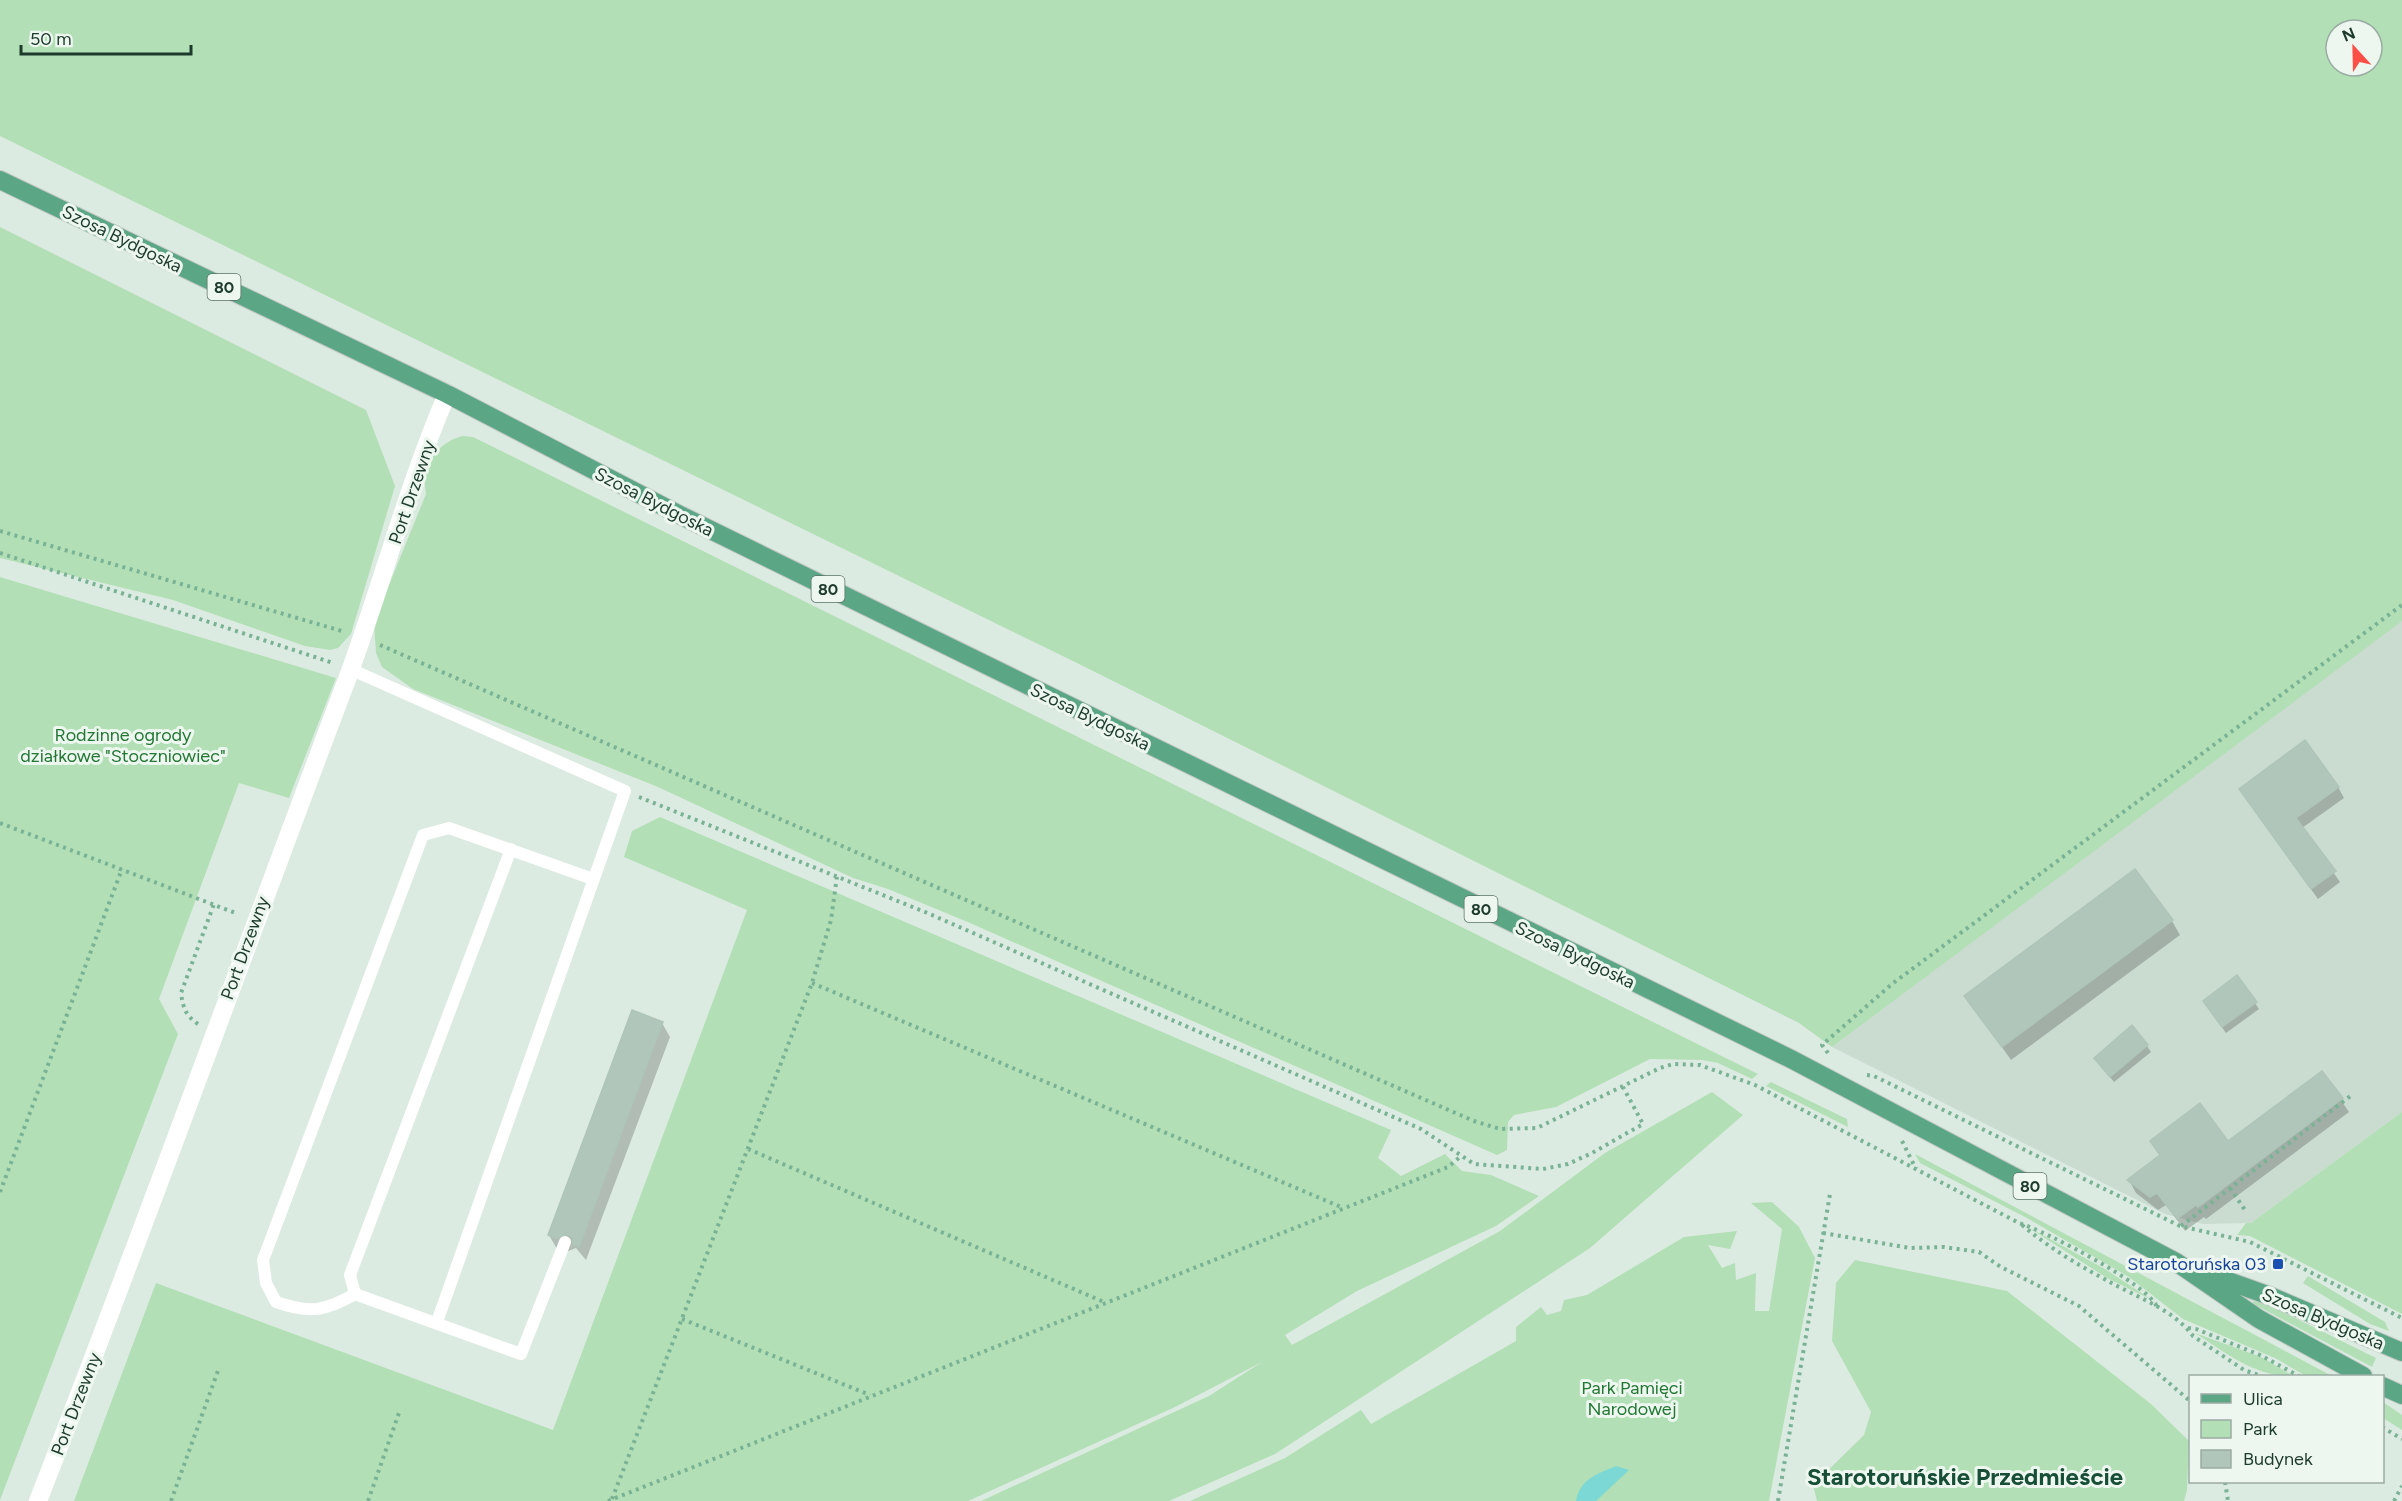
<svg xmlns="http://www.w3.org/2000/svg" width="2402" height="1501" font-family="Figtree,sans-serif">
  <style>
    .built { fill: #cadbd0 }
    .green { fill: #b2dfb5; fill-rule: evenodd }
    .water { fill: #7cd8d4 }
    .shadow { fill: #0003 }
    .building { fill: #b1c6ba; stroke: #aec5b7; stroke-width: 1.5 }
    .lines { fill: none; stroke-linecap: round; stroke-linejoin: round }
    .primary-casing { stroke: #c0c8c4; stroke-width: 20 }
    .path { stroke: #79b295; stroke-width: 4; stroke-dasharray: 3 4.5; stroke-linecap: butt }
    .service { stroke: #fff; stroke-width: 12 }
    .minor { stroke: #fff; stroke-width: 18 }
    .primary { stroke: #5ba684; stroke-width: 18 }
    .transit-dot { fill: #1a4fb4; stroke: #edf7f0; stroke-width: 2 }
    .labels { text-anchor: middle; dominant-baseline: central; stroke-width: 6; stroke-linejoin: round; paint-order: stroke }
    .shield { fill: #edf7f0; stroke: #5b7368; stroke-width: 1.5 }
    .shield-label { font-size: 16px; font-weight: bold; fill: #1d3b2d }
    .street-label { font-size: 18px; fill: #1d3b2d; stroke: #edf7f0 }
    .park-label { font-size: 18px; fill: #273; stroke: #edf7f0 }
    .transit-label { font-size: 18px; fill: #164399; stroke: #edf7f0; text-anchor: end }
    .district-label { font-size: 24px; font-weight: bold; fill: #174f36; stroke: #edf7f0 }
  </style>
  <rect width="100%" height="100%" fill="#dcebe1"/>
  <!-- built -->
  <path class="built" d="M2402 619V1112L2251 1223 2203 1224 2165 1214 1832 1047Z"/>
  <!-- green -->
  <path class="green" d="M0 0H2402V621L1832 1047 1799 1023 1079 664 0 136ZM2336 30H2372V66H2336Z
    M0 227 366 410 395 486 351 634 338 648 330 650 305 646 173 600 0 558Z
    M462 436 473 437 1758 1074 1752 1079 1718 1063 1702 1060 1650 1059 1556 1107 1514 1115 1508 1122 1507 1150 1497 1155 970 923 888 889 853 878 658 787 413 689 382 667 376 653 374 622 426 494C421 467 435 444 462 436Z
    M0 577 336 678 289 798 239 783 159 999 178 1034 0 1500Z
    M660 817 1391 1130 1378 1158 1401 1176 1445 1154 1462 1171 1491 1175 1539 1196 1496 1226 1357 1291 1285 1335 1292 1345 1500 1231 1605 1153 1712 1092 1743 1115 1590 1248 1275 1454 1169 1501H981L1209 1396 1262 1362 1175 1407 968 1501H74L156 1283 553 1430 747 910 624 857 632 831Z
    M1771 1082 1847 1119 1848 1127 1766 1086Z
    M2402 1112V1314L2250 1236 2237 1235 2246 1223H2251Z
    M1915 1154 2332 1376H2306L2275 1358 2183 1319 2129 1277 2027 1218 1920 1163Z
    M1772 1202 1799 1227 1815 1258 1769 1501H1190L1285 1458 1361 1410 1371 1424 1516 1341V1327L1541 1307 1547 1315 1561 1311 1564 1300 1587 1295 1684 1237 1737 1231 1730 1249 1708 1245 1722 1268 1735 1263 1736 1280 1756 1273 1755 1311H1769L1782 1229 1751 1203Z
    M2026 1226 2105 1269 2152 1300 2107 1278Z
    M1855 1260 2007 1291 2151 1404 2189 1441 2187 1490 2184 1501H1817L1813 1485 1864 1435 1871 1412 1832 1341 1836 1283Z
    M2308 1276 2385 1322 2389 1331 2370 1324 2303 1283Z
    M2257 1299 2376 1358 2372 1367 2252 1303Z
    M2195 1333 2261 1357 2293 1376C2255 1377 2226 1353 2195 1333Z
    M2383 1402 2402 1415V1430L2383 1418Z"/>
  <!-- water -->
  <path class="water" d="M1616 1466 1629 1470 1596 1501H1576C1580 1479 1597 1474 1616 1466Z"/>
  <!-- shadow -->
  <path class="shadow" d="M2338 787 2344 798 2302 828 2340 882 2318 899 2247 800Z
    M2172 921 2180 935 2011 1060 1966 996Z
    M2255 1003 2259 1009 2226 1033 2208 1008Z
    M662 1023 670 1037 586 1260 576 1248 566 1252 557 1249 549 1235Z
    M2147 1046 2151 1052 2114 1082 2100 1065Z
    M2322 1073 2349 1112 2206 1219 2204 1217 2185 1231 2166 1205 2158 1210 2136 1193 2129 1180 2160 1156 2151 1142 2228 1143Z"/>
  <!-- building -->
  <path class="building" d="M2305 740 2339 787 2296 818 2336 871 2311 889 2239 789Z
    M2135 869 2173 920 2002 1047 1964 996Z
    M2237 975 2257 1002 2222 1027 2203 1001Z
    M632 1010 663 1022 579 1247 573 1245 572 1237 567 1234 557 1239 548 1235Z
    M2132 1025 2148 1045 2110 1077 2094 1058Z
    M2322 1071 2343 1098 2198 1207 2196 1205 2177 1219 2157 1193 2150 1197 2127 1180 2160 1155 2150 1141 2200 1103 2228 1141Z"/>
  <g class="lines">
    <!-- primary casing -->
    <g class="primary-casing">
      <path id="primary" d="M0 180 447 394 680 515 1791 1059 2176 1262 2259 1319 2363 1376
        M2200 1271 2270 1296 2402 1352
        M2382 1386 2402 1395"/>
    </g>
    <!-- path -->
    <path class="path" d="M0 531 345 632
      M0 553 333 663
      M380 645 1474 1121 1500 1129 1537 1128 1660 1068 1673 1064 1700 1065 1755 1085 2019 1223C2045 1231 2148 1284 2157 1307
      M639 797 925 912 1421 1129 1474 1164 1543 1169 1568 1164 1592 1153 1643 1124 1623 1087
      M0 823 238 914
      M812 983 1341 1207
      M198 1024C186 1016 183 1008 181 993L214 904
      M1828 1053 1822 1045 1892 984 2402 605
      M1867 1075 1874 1076 2180 1226 2250 1242 2402 1318
      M1902 1141 1916 1169
      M748 1149 1104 1302
      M2230 1188 2245 1210
      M0 1192 122 869
      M2022 1225C2048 1247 2078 1265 2108 1281 2136 1297 2173 1309 2193 1336L2244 1370 2261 1376
      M2181 1226 2353 1094
      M1823 1233 1910 1248 1944 1247 1979 1252 2001 1267 2079 1306 2190 1401
      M682 1319 870 1395
      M2188 1328 2196 1329 2260 1355 2299 1376
      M2382 1427 2402 1439
      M2225 1482 2228 1501
      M612 1499 812 983 831 920 837 876
      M171 1501 219 1368
      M368 1501 400 1410
      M608 1501 1448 1167 1460 1157
      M1778 1501 1830 1194
      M2394 1501 2402 1486"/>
    <!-- service -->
    <path class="service" d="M350 669 625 791 437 1322
      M565 1242 521 1354 355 1294C325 1311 310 1314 276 1302L266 1283 263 1260 423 835 449 828 593 879
      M355 1294 350 1275 511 849"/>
    <!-- minor -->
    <path class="minor" d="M38 1501C145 1227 245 949 349 674 383 581 408 485 447 394"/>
    <!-- primary -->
    <use href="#primary" class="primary"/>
  </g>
  <!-- markers -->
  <rect class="transit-dot" x="2272" y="1258" width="12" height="12" rx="3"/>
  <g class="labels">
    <!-- shield labels -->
    <g class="shield">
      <rect x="207.5" y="274" width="33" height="26" rx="4.5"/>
      <rect x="811.5" y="576" width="33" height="26" rx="4.5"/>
      <rect x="1464.5" y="896" width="33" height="26" rx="4.5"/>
      <rect x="2013.5" y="1173" width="33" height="26" rx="4.5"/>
    </g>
    <g class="shield-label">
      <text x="224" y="287">80</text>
      <text x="828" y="589">80</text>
      <text x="1481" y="909">80</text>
      <text x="2030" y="1186">80</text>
    </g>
    <!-- street labels -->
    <g class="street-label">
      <text transform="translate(122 239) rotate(26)">Szosa Bydgoska</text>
      <text transform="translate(412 492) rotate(-71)">Port Drzewny</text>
      <text transform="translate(654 502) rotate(27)">Szosa Bydgoska</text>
      <text transform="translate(1090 717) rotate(26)">Szosa Bydgoska</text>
      <text transform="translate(245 948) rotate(-70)">Port Drzewny</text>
      <text transform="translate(1575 955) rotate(26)">Szosa Bydgoska</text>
      <text transform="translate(2323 1319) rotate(23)">Szosa Bydgoska</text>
      <text transform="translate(76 1404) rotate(-69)">Port Drzewny</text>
    </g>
    <!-- park labels -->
    <g class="park-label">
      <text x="123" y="735">Rodzinne ogrody<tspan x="123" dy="21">działkowe "Stoczniowiec"</tspan></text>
      <text x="1632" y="1388">Park Pamięci<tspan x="1632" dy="21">Narodowej</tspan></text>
    </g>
    <!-- transit labels -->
    <g class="transit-label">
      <text x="2266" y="1264">Starotoruńska 03</text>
    </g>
    <!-- district labels -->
    <g class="district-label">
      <text x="1965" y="1476">Starotoruńskie Przedmieście</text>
    </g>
  </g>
  <!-- legend -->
  <rect x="2189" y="1375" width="195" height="108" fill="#edf7f0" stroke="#9aaca2" stroke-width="1.5"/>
  <rect x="2201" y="1394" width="30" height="9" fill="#5ba684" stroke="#9aaca2" stroke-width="1.5"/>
  <text x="2243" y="1405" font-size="18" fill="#1d3b2d">Ulica</text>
  <rect x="2201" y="1420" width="30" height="18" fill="#b2dfb5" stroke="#9aaca2" stroke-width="1.5"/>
  <text x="2243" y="1435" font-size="18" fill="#1d3b2d">Park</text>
  <rect x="2201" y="1450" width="30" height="18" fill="#b1c6ba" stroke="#9aaca2" stroke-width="1.5"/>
  <text x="2243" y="1465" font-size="18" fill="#1d3b2d">Budynek</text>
  <!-- north arrow -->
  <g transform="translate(2354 48) rotate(338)"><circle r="28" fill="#edf7f0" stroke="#9aaca2" stroke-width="1.5"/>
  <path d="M0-4.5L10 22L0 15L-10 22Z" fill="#ff4f46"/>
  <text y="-9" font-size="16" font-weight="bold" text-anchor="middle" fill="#1d3b2d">N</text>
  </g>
  <!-- scale -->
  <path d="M21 45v9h170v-9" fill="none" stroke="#1d3b2d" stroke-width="3"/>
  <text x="30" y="45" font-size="18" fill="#1d3b2d" stroke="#edf7f0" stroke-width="4.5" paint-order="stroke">50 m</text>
</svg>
